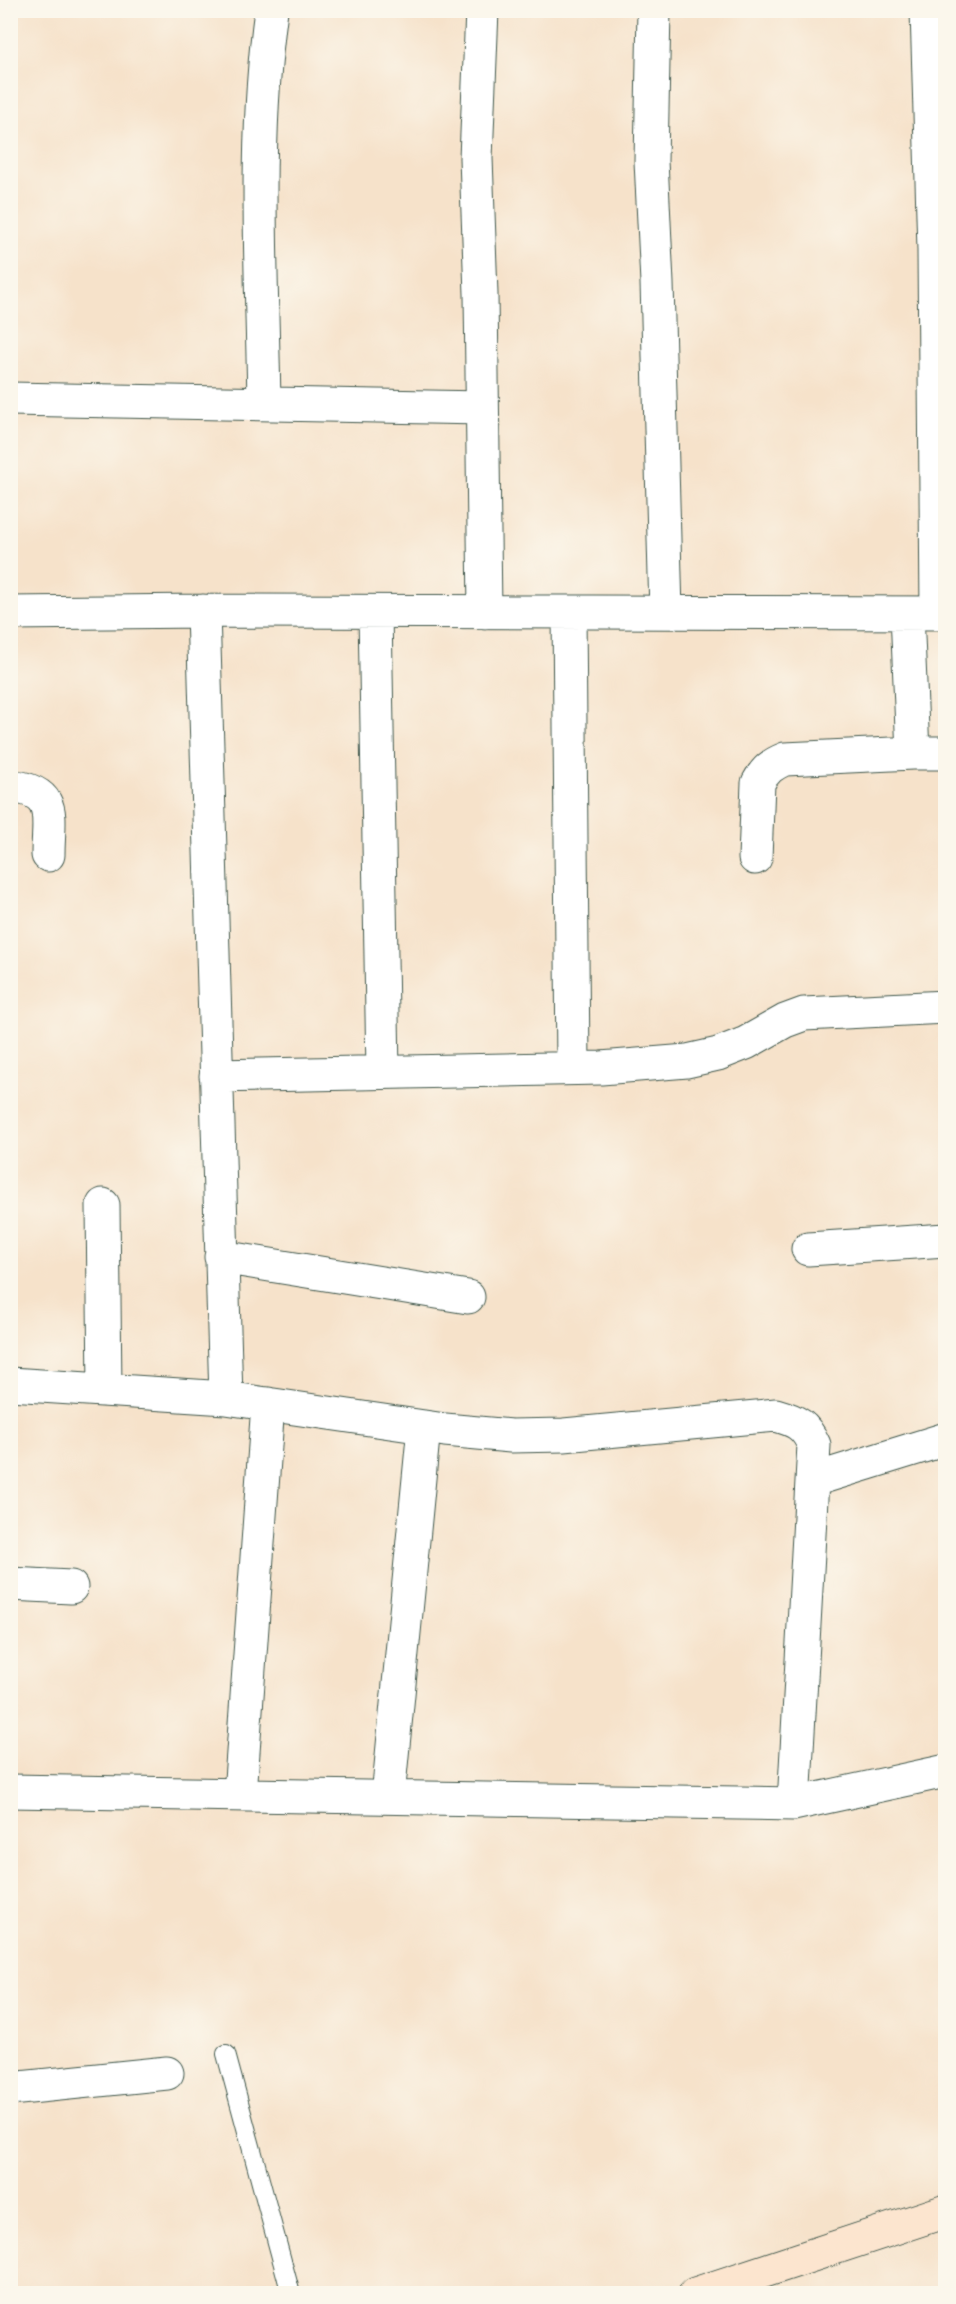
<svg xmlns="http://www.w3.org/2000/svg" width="956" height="2304" font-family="Alegreya,serif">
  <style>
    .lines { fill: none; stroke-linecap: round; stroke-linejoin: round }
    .lane-casing { stroke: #3f564a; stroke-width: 20 }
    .street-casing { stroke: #3f564a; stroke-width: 35 }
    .secondary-casing { stroke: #3f564a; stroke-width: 35 }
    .lane { stroke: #fff; stroke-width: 18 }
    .street { stroke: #fff; stroke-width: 33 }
    .secondary { stroke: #fce5cf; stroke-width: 33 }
  </style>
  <rect width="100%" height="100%" fill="#fbf7ec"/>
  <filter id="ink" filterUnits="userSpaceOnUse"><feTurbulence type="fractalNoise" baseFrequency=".0167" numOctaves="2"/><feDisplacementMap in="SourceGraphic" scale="12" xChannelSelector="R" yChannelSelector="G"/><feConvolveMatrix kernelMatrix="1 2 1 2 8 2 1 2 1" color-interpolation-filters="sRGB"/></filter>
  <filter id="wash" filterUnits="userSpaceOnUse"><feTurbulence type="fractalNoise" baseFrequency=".008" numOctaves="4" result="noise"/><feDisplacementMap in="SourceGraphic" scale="24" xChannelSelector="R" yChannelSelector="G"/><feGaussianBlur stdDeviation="1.35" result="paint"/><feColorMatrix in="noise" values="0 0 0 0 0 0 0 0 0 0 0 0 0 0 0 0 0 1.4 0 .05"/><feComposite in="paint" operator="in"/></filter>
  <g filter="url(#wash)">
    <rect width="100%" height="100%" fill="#f6e2ca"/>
  </g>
  <g filter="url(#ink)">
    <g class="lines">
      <!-- lane casing -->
      <g class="lane-casing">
        <path id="lane" d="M226 2054 291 2294"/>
      </g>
      <!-- street casing -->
      <g class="street-casing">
        <path id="street" d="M482 10 476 158 481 294 485 612
          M654 10 651 161 657 283 666 612
          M927 10 934 250 937 613
          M10 399 482 408
          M264 404C262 273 253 141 271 10
          M203 611 226 1398
          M375 612 383 1072
          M569 612 573 1068
          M10 613 203 611 946 613
          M913 753H946
          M10 786C59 792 48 816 48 855
          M755 858 758 783C765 770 772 764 785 759L913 753 907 613
          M216 1076 601 1068 687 1061 718 1054 746 1043 785 1021 804 1014 946 1007
          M103 1205 105 1390
          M808 1249 946 1240
          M221 1257 468 1297
          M10 1384 226 1398 445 1430 511 1436 564 1435 776 1415C797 1421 805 1425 814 1445L794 1804
          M813 1480 946 1439
          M10 1584 71 1587
          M10 1791 794 1804 946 1771
          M240 1794 268 1404
          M388 1797 424 1427
          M10 2089 167 2073"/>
      </g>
      <!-- secondary casing -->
      <g class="secondary-casing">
        <path id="secondary" d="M695 2294 946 2211"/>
      </g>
      <!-- lane -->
      <use href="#lane" class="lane"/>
      <!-- street -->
      <use href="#street" class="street"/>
      <!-- secondary -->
      <use href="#secondary" class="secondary"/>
    </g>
  </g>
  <!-- margin -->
  <rect width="956" height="2304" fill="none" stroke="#fbf7ec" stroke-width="36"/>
</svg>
